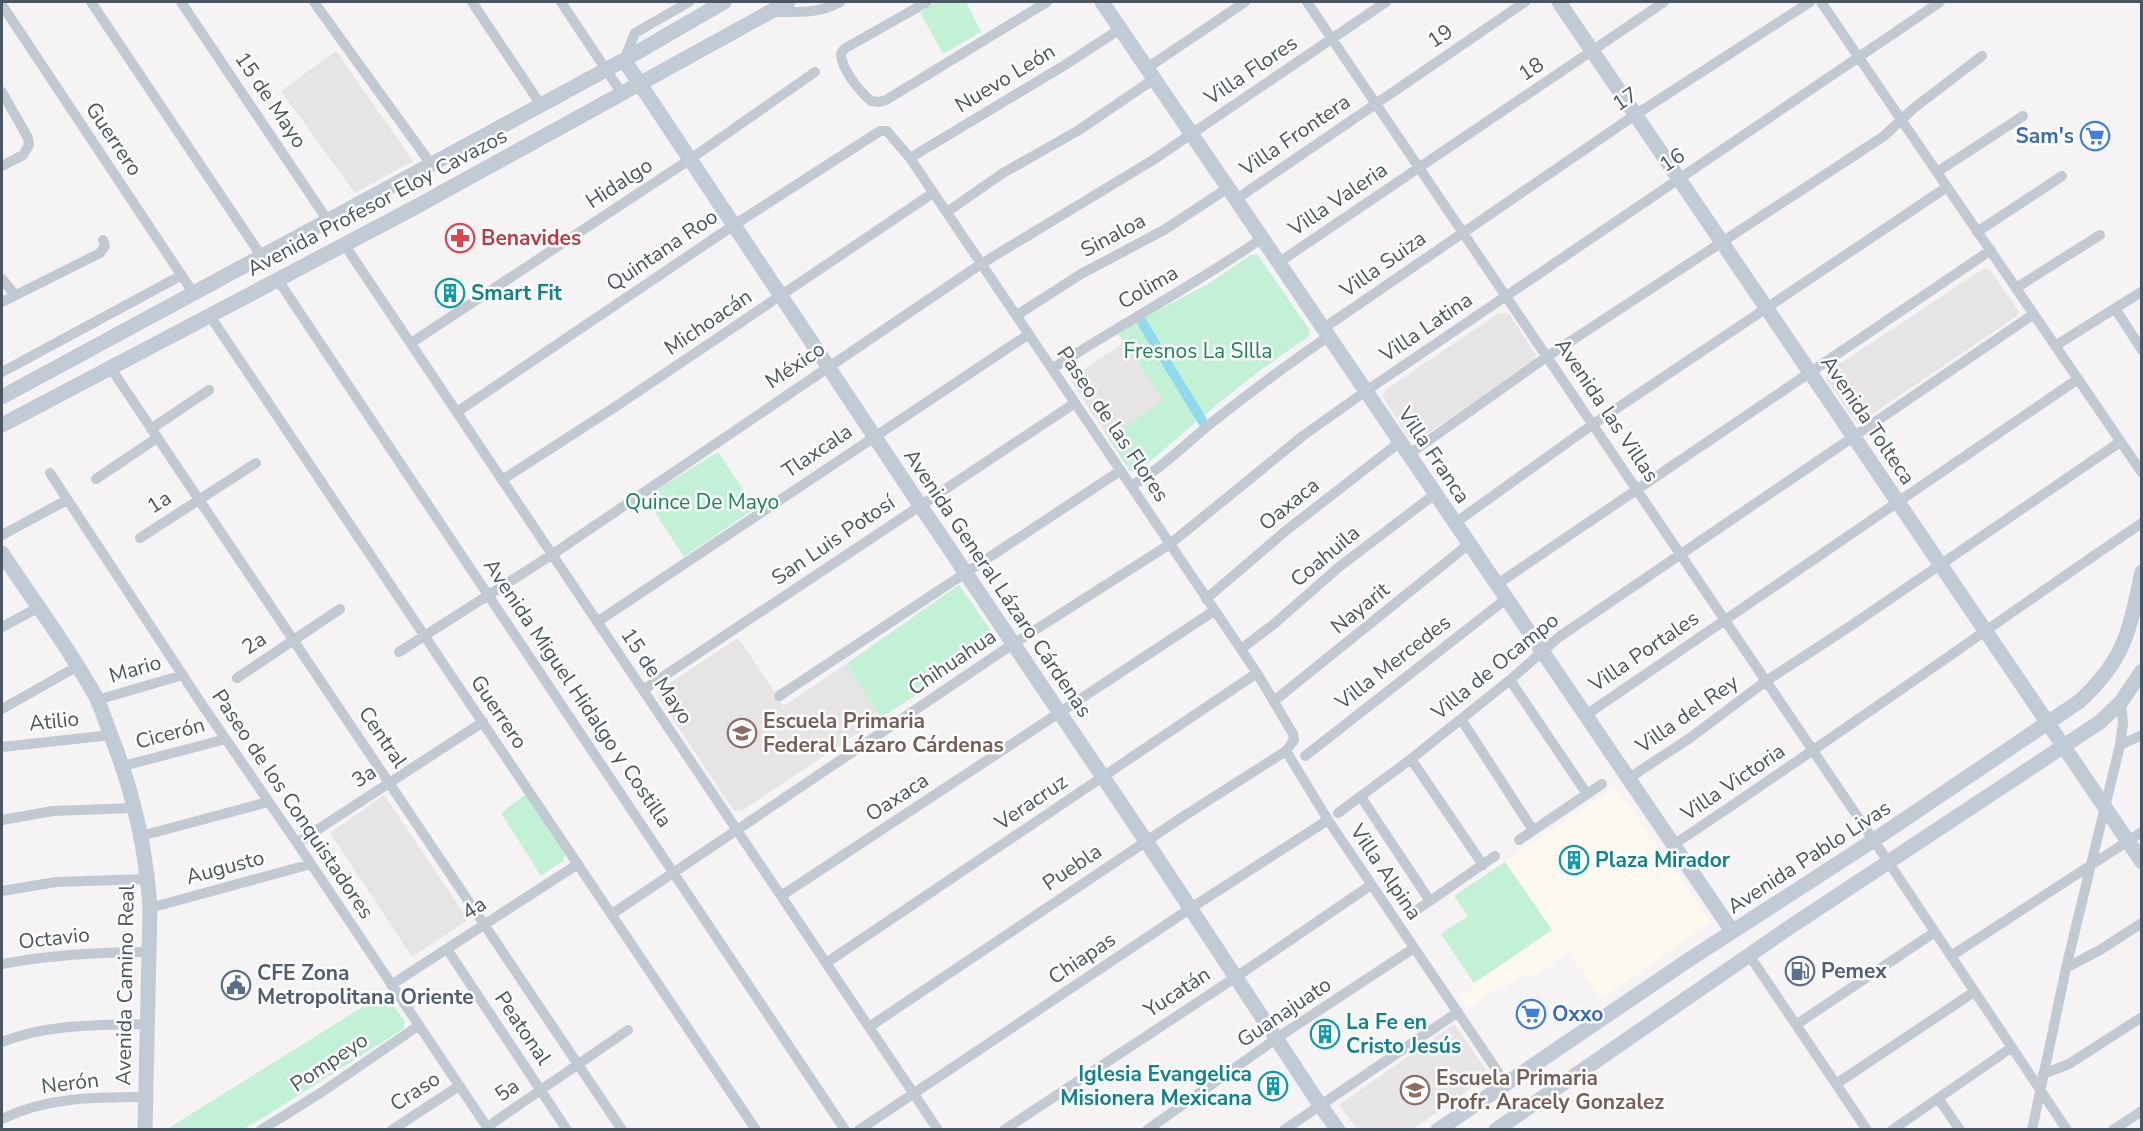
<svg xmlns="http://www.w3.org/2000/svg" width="2143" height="1131" font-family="'Nunito Sans',sans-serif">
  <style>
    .commercial { fill: #fdf9ef }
    .education { fill: #e6e4e5 }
    .green { fill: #c3f1d5 }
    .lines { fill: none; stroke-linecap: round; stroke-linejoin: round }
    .canal { stroke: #90daee; stroke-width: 10 }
    .street { stroke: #c1cad2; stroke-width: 10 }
    .secondary { stroke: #c1cbd6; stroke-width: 15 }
    .labels { text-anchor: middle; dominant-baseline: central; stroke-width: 5; stroke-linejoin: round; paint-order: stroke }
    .street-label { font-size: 21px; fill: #4a5661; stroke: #fff }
    .shop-label { font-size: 21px; font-weight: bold; fill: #366cbe; stroke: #fff; text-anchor: end }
    .health-label { font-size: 21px; font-weight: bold; fill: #be3a42; stroke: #fff; text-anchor: start }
    .culture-label { font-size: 21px; font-weight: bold; fill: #0d838f; stroke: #fff; text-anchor: start }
    .park-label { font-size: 21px; fill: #17864f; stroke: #fff }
    .education-label { font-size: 21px; font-weight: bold; fill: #785e54; stroke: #fff; text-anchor: start }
    .service-label { font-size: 21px; font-weight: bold; fill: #4e5e75; stroke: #fff; text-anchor: start }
  </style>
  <rect width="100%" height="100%" fill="#f5f3f3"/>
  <!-- commercial -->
  <path class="commercial" d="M1615 787 1711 922 1601 999 1568 952 1532 978 1527 972 1503 988 1500 985 1468 1008 1458 997 1473 986 1474 983 1552 930 1505 862Z"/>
  <!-- education -->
  <path class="education" d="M336 51 413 161 355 193 281 91Z
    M1985 268 1990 270 2019 312 2017 316 1859 423 1855 421 1826 379 1827 372Z
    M1499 313 1509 314 1536 355 1535 362 1419 439 1409 438 1383 397 1385 390Z
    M1124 342 1163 400 1108 438 1070 379Z
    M738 638 784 706 846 664 881 718 741 811H734L658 697 659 690Z
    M384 795 467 918 465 922 412 957 330 833Z
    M1454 1024 1490 1075 1413 1129H1357L1339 1105Z"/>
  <!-- green -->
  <path class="green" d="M937 2H966L981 32 943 54 920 12Z
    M1251 255H1258L1310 331 1309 336C1274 360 1240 385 1208 412 1183 432 1161 454 1136 472L1130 471 1108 438 1163 400 1117 332 1208 284Z
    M718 452 755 508 684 557 645 497Z
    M959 585 998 641 881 718 846 664Z
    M526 794 565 855 563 861 541 876 501 813Z
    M1505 862 1552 930 1474 983 1441 934 1468 916 1454 896Z
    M385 993 405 1022 403 1029 258 1121 243 1129H167Z"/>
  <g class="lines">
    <!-- canal -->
    <path class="canal" d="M1140 319 1206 427"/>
    <!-- street -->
    <path class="street" d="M91 2 262 257
      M181 2 328 221
      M314 2 431 164
      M472 2 541 105
      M561 2 621 92
      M927 2 844 49 841 54C842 70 859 91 871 101L879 102 886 100 1047 2
      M1307 2 1889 863 2067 1130
      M1821 2 2142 473
      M2 5 194 294
      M773 12C797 12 818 14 840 2
      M624 60 635 33 689 2
      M1147 68 1245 2
      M2 92 28 138 29 145 23 155 2 166
      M910 158 1065 65 1120 29
      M1937 172 2023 116
      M1235 200 1525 2
      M947 212 1003 173 1079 130 1154 79
      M1977 232 2062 176
      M344 244 938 1130
      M1278 263 1664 2
      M2 279 15 295
      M278 280 845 1130
      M2016 288 2100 235
      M2 302 100 253 105 246 103 240
      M2116 310 2142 350
      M1017 315 1081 274 1164 230 1228 188
      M210 316 756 1130
      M1324 328 1635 115 1810 2
      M411 343 689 160 815 72
      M2055 346 2141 292
      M110 367 622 1130
      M1053 368C1122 324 1194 285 1261 239
      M2 372 182 275
      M457 412 734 225 880 131H887L910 158 1257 673 1293 734 1294 740 1286 751 1184 816 869 1027
      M151 429 209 390
      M1408 455 1548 356 1884 136 1914 108 1982 56
      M50 473 201 703 297 843 489 1130
      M96 479 157 438
      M502 480 615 407 933 193
      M1131 486C1160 469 1184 446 1210 424 1249 393 1288 364 1329 336
      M1455 523 1592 425 1947 187
      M2 535 67 500
      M140 538 256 463
      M1496 585 1991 250
      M1206 599 1288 529 1400 442
      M597 622 1029 334
      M2 627 39 607
      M1241 649 1274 624 1339 567 1435 494
      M399 652 553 554 981 264 1153 160 1386 2
      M237 678 340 609
      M1510 680 1587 794
      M643 690 1075 403
      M779 696 1120 471
      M97 700 183 675
      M1274 701 1469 544
      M2 709 78 666
      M1586 715 2078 379
      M1461 719 1533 830
      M2120 745 2142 735
      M2 747 111 735
      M1286 751 1328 820 1506 1084
      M1305 756 1506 599
      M1411 759 1483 865
      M123 766 226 739
      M1629 778 1690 738 1766 681 1852 625 2120 442
      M1361 797 1430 901
      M1338 813 1411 759 1510 680 1559 637 2034 314
      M2 820 53 811 135 808
      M141 836 268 802
      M1519 840 1602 784
      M297 843 483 722
      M1673 845C1831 740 1985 630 2142 523
      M2 891 56 882 148 879
      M781 896 1214 611
      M150 908 311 864
      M1414 912 1495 856
      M612 914 1013 644 1170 544 1304 435 1366 391 1940 2
      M447 949 567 1130
      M1749 955 1867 1130
      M1951 956 2142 832
      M826 963 1257 673
      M2 964C50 955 98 952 148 952
      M2066 968 2100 950 2142 923
      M391 985 578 864
      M1797 1024 1935 932
      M2 1042C47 1024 99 1025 147 1024
      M2043 1074 2069 1064 2142 1017
      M1836 1084 1974 992
      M1938 1098 1960 1130
      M2 1119C47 1097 96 1097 145 1097
      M487 1127 628 1030
      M261 1130 322 1092 418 1026
      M392 1130 459 1086
      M859 1130 1191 908 1328 820
      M1004 1130 1236 977 1371 885
      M1147 1130 1277 1038 1414 948
      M1284 1130 1458 1012
      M1892 1130 2011 1048
      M2032 1130 2066 968 2120 745 2123 723 2121 702
      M2113 1130 2142 1111"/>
    <!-- secondary -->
    <path class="secondary" d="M1102 2 1732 931
      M1559 2 2142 862
      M624 60 920 505 1146 841 1320 1105 1338 1130
      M2 397 624 60 724 2
      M2 425 412 209 788 2
      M2 553C33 601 69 647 96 697 102 709 106 723 111 736 133 791 146 848 150 908L145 1130
      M1438 1130 1690 959 1874 840 2080 701C2126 658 2129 631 2142 572
      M1496 1130 1787 929 2100 722 2121 702 2142 671"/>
  </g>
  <!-- icons -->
  <defs>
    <g id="supermarket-ring" transform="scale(1.5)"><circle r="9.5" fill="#fff" stroke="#3f7fe0" stroke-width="1.5"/><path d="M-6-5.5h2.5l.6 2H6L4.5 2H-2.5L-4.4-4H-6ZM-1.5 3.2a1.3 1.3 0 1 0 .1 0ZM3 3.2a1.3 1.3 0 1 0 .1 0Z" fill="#3f7fe0"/></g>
    <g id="pharmacy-ring" transform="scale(1.5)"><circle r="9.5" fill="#fff" stroke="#e0444e" stroke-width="1.5"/><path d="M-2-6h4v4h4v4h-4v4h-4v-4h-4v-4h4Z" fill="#e0444e"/></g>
    <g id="building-ring" transform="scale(1.5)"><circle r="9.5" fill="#fff" stroke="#0f9aa8" stroke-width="1.5"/><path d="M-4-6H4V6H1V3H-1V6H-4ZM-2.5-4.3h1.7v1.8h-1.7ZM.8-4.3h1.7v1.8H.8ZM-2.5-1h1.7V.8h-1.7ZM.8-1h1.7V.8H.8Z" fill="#0f9aa8"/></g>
    <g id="school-ring" transform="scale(1.5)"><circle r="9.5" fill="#fff" stroke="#8d6e63" stroke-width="1.5"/><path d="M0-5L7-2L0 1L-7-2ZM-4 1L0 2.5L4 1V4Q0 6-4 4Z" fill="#8d6e63"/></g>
    <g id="fuel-ring" transform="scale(1.5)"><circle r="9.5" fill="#fff" stroke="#5c6f8a" stroke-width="1.5"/><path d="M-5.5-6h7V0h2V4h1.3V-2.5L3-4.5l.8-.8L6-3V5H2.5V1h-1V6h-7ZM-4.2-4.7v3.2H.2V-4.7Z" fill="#5c6f8a"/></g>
    <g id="civic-ring" transform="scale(1.5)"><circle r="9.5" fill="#fff" stroke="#5c6f8a" stroke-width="1.5"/><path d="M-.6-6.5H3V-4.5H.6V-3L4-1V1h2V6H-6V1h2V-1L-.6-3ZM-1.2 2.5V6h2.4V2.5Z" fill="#5c6f8a"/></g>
  </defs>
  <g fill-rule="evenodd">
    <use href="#supermarket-ring" x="2095" y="136"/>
    <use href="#pharmacy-ring" x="460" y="238"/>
    <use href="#building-ring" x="450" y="293"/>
    <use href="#school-ring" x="742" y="733"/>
    <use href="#building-ring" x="1574" y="860"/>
    <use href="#fuel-ring" x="1800" y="971"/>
    <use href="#civic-ring" x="236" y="985"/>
    <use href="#supermarket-ring" x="1531" y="1014"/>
    <use href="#building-ring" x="1325" y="1034"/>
    <use href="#building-ring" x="1273" y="1086"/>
    <use href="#school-ring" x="1415" y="1090"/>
  </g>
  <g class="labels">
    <!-- street labels -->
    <g class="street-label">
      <text transform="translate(1440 36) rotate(-34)">19</text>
      <text transform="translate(1531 69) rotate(-34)">18</text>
      <text transform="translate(1251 70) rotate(-34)">Villa Flores</text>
      <text transform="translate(1005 78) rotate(-31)">Nuevo León</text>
      <text transform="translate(1625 99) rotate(-34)">17</text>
      <text transform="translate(271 100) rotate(56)">15 de Mayo</text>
      <text transform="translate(1295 135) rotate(-34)">Villa Frontera</text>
      <text transform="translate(114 139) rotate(56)">Guerrero</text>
      <text transform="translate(1672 160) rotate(-34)">16</text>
      <text transform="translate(619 183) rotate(-33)">Hidalgo</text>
      <text transform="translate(1338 199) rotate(-34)">Villa Valeria</text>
      <text transform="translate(377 202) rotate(-28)">Avenida Profesor Eloy Cavazos</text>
      <text transform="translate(1113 235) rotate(-28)">Sinaloa</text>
      <text transform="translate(662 250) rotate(-34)">Quintana Roo</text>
      <text transform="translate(1383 264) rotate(-35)">Villa Suiza</text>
      <text transform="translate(1148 287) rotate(-30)">Colima</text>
      <text transform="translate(708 322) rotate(-34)">Michoacán</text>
      <text transform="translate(1426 327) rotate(-34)">Villa Latina</text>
      <text transform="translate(795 365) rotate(-34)">México</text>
      <text transform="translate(1607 410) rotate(56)">Avenida las Villas</text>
      <text transform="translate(1868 420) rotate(56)">Avenida Tolteca</text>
      <text transform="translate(1113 424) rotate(56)">Paseo de las Flores</text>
      <text transform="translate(817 451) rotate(-34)">Tlaxcala</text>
      <text transform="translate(1434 455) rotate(56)">Villa Franca</text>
      <text transform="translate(159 502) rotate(-33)">1a</text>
      <text transform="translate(1289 504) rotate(-39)">Oaxaca</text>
      <text transform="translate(833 540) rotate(-34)">San Luis Potosí</text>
      <text transform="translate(1325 556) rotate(-40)">Coahuila</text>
      <text transform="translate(998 583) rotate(56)">Avenida General Lázaro Cárdenas</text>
      <text transform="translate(1360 608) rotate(-39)">Nayarit</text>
      <text transform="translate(254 643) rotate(-33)">2a</text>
      <text transform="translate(1644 651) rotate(-34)">Villa Portales</text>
      <text transform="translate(952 662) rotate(-34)">Chihuahua</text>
      <text transform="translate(1393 662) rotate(-38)">Villa Mercedes</text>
      <text transform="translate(1495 666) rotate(-39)">Villa de Ocampo</text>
      <text transform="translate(135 669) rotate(-16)">Mario</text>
      <text transform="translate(657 676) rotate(56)">15 de Mayo</text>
      <text transform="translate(578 693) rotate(56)">Avenida Miguel Hidalgo y Costilla</text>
      <text transform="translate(499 712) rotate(56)">Guerrero</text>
      <text transform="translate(1687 714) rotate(-35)">Villa del Rey</text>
      <text transform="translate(54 721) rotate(-6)">Atilio</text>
      <text transform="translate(170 733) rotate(-15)">Cicerón</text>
      <text transform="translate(383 737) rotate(56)">Central</text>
      <text transform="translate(364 776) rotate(-33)">3a</text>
      <text transform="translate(1733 782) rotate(-34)">Villa Victoria</text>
      <text transform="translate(897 797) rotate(-33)">Oaxaca</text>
      <text transform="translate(1031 802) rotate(-34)">Veracruz</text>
      <text transform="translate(293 804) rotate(56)">Paseo de los Conquistadores</text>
      <text transform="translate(1809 857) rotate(-33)">Avenida Pablo Livas</text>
      <text transform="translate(225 867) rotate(-15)">Augusto</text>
      <text transform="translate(1072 867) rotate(-34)">Puebla</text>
      <text transform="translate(1386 872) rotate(56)">Villa Alpina</text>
      <text transform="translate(474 908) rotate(-33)">4a</text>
      <text transform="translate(54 938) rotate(-6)">Octavio</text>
      <text transform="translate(1082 958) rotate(-34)">Chiapas</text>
      <text transform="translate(125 985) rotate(-89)">Avenida Camino Real</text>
      <text transform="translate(1177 992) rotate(-33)">Yucatán</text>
      <text transform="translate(1284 1012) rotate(-34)">Guanajuato</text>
      <text transform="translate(523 1028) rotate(56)">Peatonal</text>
      <text transform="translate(329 1062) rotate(-34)">Pompeyo</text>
      <text transform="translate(70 1083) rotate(-7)">Nerón</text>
      <text transform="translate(507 1090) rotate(-34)">5a</text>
      <text transform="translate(415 1091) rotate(-33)">Craso</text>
    </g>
    <!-- shop labels -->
    <g class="shop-label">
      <text x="2074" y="136">Sam's</text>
      <text x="1552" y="1014" text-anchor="start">Oxxo</text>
    </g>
    <!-- health labels -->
    <g class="health-label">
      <text x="481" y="238">Benavides</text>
    </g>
    <!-- culture labels -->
    <g class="culture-label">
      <text x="471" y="293">Smart Fit</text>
      <text x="1595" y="860">Plaza Mirador</text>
      <text x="1346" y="1022">La Fe en<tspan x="1346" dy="24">Cristo Jesús</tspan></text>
      <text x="1252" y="1074" text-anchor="end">Iglesia Evangelica<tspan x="1252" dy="24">Misionera Mexicana</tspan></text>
    </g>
    <!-- park labels -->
    <g class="park-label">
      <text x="1198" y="351">Fresnos La SIlla</text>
      <text x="702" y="502">Quince De Mayo</text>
    </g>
    <!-- education labels -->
    <g class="education-label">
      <text x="763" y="721">Escuela Primaria<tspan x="763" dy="24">Federal Lázaro Cárdenas</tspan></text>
      <text x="1436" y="1078">Escuela Primaria<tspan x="1436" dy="24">Profr. Aracely Gonzalez</tspan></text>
    </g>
    <!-- service labels -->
    <g class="service-label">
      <text x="1821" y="971">Pemex</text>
      <text x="257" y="973">CFE Zona<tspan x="257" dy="24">Metropolitana Oriente</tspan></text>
    </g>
  </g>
  <!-- border -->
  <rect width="2143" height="1131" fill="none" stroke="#4a5661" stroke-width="6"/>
</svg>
